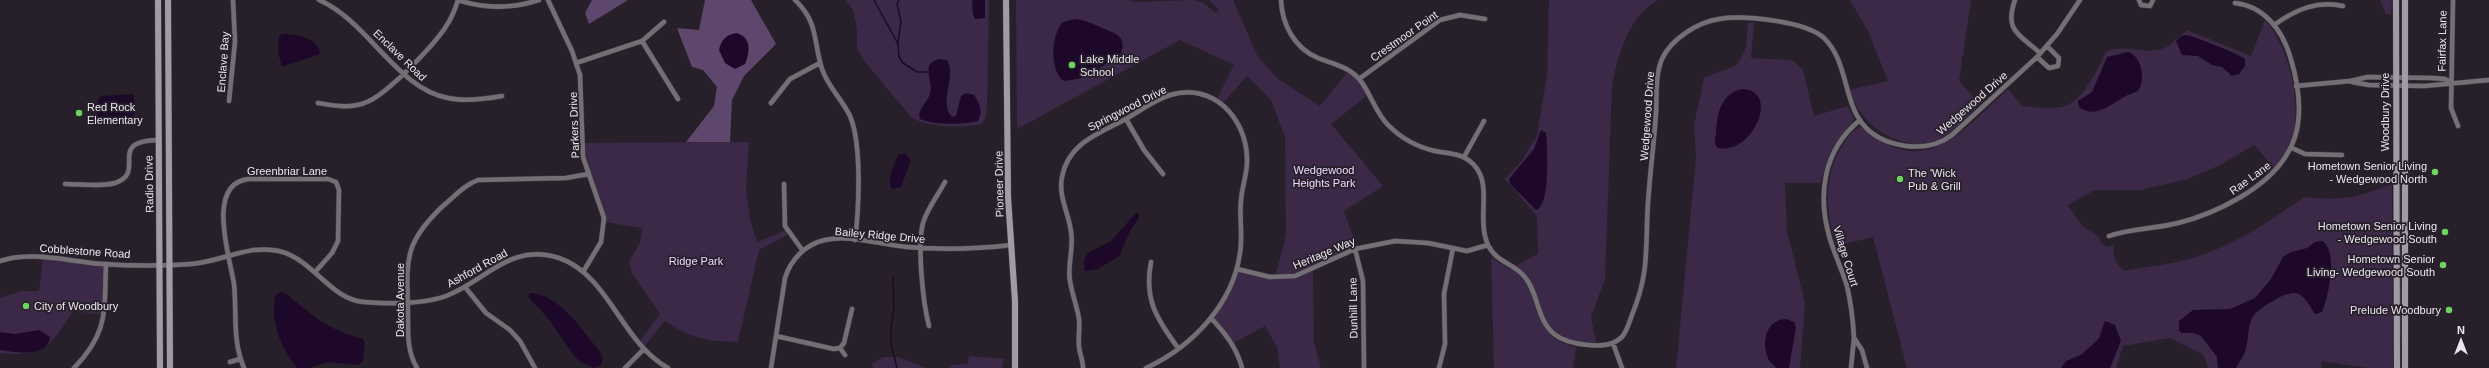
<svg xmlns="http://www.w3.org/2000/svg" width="2489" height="368" font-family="Helvetica,sans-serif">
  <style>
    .green { fill: #3c2847 }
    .forest { fill: #5e476c }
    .water { fill: #1e0829 }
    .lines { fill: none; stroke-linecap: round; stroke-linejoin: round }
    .stream { stroke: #1e0829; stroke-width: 1.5 }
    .street-casing { stroke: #423c46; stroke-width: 5.5 }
    .secondary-casing { stroke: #423c46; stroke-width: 7 }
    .street { stroke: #736f75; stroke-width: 4.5 }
    .secondary { stroke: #a09ba4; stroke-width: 6 }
    .poi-dot { fill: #6ed361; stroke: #27202b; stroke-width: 1.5 }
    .labels { text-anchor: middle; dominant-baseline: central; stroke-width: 3.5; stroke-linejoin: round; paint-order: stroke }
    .street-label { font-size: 11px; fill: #ebe6ee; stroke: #27202b }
    .poi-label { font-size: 11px; fill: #ebe6ee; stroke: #27202b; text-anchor: start }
    .park-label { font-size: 11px; fill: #f0d8ff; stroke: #27202b }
  </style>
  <rect width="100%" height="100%" fill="#27202b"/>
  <!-- green -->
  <path class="green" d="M846 0H989L987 107 985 119 981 124C960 128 931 128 912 118L865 62 857 48V29L853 10Z
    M1016 0H1127L1135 2 1195 0 1204 3 1215 13 1219 10 1209 0H1233L1258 57 1278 79 1320 106 1349 70 1368 95 1331 124 1383 186 1344 211 1357 248 1313 269 1314 342 1321 368H1280L1277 347 1265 326 1232 344 1211 318 1218 310 1237 269 1275 278 1286 235 1285 137 1271 100 1247 76 1222 104 1216 101 1234 65 1180 40 1017 129Z
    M1549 0H1658C1628 17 1618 55 1612 86L1605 279 1591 317 1596 342C1588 342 1579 342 1571 340 1535 331 1544 285 1515 266L1538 254 1537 216 1505 179 1520 163 1537 136 1547 75Z
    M1850 0H1971L1959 81 1980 104C1969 115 1956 130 1943 137 1905 157 1860 127 1850 90L1888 81 1868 31Z
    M2380 0H2392L2391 14H2386Z
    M2265 20C2290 48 2304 109 2290 145 2286 153 2280 160 2274 168L2254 145 2220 165 2188 179 2140 190H2095L2068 205 2082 226 2098 236 2102 244 2107 247 2113 245 2115 261 2124 271C2150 266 2177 264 2202 255 2239 242 2272 220 2304 197 2340 201 2358 198 2392 184L2393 368H2366L2321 361 2322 368H2208L2203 354 2170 338 2123 346 2116 368H1907L1873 237 1836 246C1825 209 1822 174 1846 140 1850 135 1855 127 1862 127 1925 182 1961 132 2008 89L2022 106C2035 107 2052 110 2065 106 2085 99 2097 69 2106 52 2122 43 2144 55 2162 49 2170 47 2180 35 2187 30L2251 56Z
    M1748 23H1754L1751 58 1792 60 1803 70 1814 116 1848 106 1854 119 1831 150 1820 183H1785L1787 231 1805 303 1800 368H1676L1696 158 1694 125 1704 78 1737 65 1746 48Z
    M749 142 746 188 750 219 757 242 786 230 789 234 759 250 738 342C707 341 691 339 665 321L642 349 638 344 660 314 632 273 629 262 640 242 642 228 605 222 588 174 582 143Z
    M2399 168 2401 190 2402 348 2399 325Z
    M43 257 106 264 104 315 73 311C51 347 43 357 0 353V298L21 291H39Z
    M1491 257C1501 266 1515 269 1524 280 1545 306 1531 337 1576 347L1573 368H1494Z
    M969 356 1004 359 1002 368H949L953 365 968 364Z
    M883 357H898L925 368H873L872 364Z"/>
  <!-- forest -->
  <path class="forest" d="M592 0H628L589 24 585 13Z
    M705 0H751L776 44 744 76 732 100 730 142H686L714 106 717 87 703 70 692 67 677 28 699 30Z"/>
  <!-- water -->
  <path class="water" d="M972 0H985V18L975 19 973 15Z
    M1075 19C1085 20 1091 23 1100 27 1113 33 1129 35 1120 55L1083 78 1064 81C1049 71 1051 34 1063 22Z
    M736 33C752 37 750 52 745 64L735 69 725 63 719 50C721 40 726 35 736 33Z
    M283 34C296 34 319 38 320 54L282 67 278 52 279 36Z
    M2186 35C2194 36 2243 56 2245 59V66L2239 74 2232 76 2222 67 2212 65 2198 56 2182 55 2176 41 2181 36Z
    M2128 52C2142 56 2146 80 2138 91 2134 93 2129 94 2124 97 2110 105 2095 119 2079 107L2078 101 2092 92 2107 57Z
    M940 59 947 60C957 77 938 102 952 117L956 116 961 96 966 93 974 95C980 104 983 111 978 121 962 125 935 125 920 119 916 110 928 102 930 94 934 80 919 63 940 59Z
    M1742 89C1781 90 1753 155 1718 148 1713 144 1715 139 1716 134 1717 115 1720 94 1742 89Z
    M133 94 136 110C128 129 114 127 99 122 99 114 93 105 101 96Z
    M1541 130 1546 133C1547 147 1551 205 1536 210L1510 184 1509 179 1534 149Z
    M905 153 911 160 901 187 892 189C886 179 894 165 898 155Z
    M1136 213 1139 214V218L1130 231 1119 256 1098 269 1085 271 1084 261 1087 253 1111 241Z
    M2322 241C2339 251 2328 298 2322 312L2315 314C2310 307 2307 299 2299 294 2289 288 2257 309 2252 318 2247 329 2249 341 2245 352 2243 357 2239 362 2236 368H2218L2217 357 2201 336 2194 333H2182L2179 331V321L2193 310 2230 309 2255 298 2271 279 2283 257 2291 252 2307 248 2315 242Z
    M280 292 285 293C314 316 325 329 363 339L365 344 363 361 358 365 328 362 309 368H297C281 347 270 323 275 296Z
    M529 293C561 294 580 329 599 350L603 358 601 365 594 368 582 363 576 358 547 317 529 298Z
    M1786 319 1794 322 1796 327 1789 368H1776C1774 364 1769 362 1768 358 1761 342 1766 320 1786 319Z
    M2105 321 2115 325 2121 341 2110 368H2061L2066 361 2081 355 2091 346 2099 338Z
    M39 330 50 337C47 359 15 352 0 350V332L15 334Z"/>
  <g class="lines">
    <!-- stream -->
    <path class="stream" d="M874 0 898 44 899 57 903 63 917 72H927
      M898 43 901 21 897 4 899 0
      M893 277 894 308 891 327V344L897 368"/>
    <!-- street casing -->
    <g class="street-casing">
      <path id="street" d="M319 0C368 21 397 89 448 98 465 102 485 99 502 96
        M458 0C485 9 511 9 539 0
        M548 0 572 51 580 75 583 157 604 218 601 242 583 272
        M795 0C819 23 813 41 822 69 828 87 842 99 850 116 862 144 859 209 855 240
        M1281 0C1282 24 1294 48 1318 58 1333 64 1348 66 1360 80 1371 94 1375 112 1388 125 1401 138 1417 147 1435 151 1450 154 1463 153 1474 165 1493 185 1476 218 1488 245 1496 262 1513 263 1524 276 1539 293 1536 319 1554 334 1564 342 1576 344 1588 345 1601 346 1612 346 1622 337 1627 331 1629 323 1632 315 1650 271 1645 248 1648 203 1650 173 1654 143 1656 113 1657 96 1655 75 1662 59 1671 39 1698 22 1719 19 1744 15 1805 21 1824 38 1858 71 1834 136 1906 146 1923 148 1939 145 1952 135L2037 57 2057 34 2080 0
        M2015 0C2004 31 2019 34 2040 53
        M2139 0 2141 5 2150 6 2153 0
        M2453 0 2451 108 2458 126
        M2274 25C2295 10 2317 0 2343 6
        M642 41 678 99
        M2037 57 2049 68 2058 66 2059 58 2047 46
        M576 63 642 41 664 22
        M1359 79 1440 20 1460 15 1485 19
        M2352 82 2369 85 2424 86 2489 80
        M2296 86 2350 81 2368 77 2432 78 2445 79 2451 82
        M229 101 235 42 233 0
        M318 103C335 106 351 109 367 102 387 94 432 47 445 28 451 19 455 10 458 0
        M771 103 790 79 820 63
        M1126 119 1144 150 1163 174
        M2292 148 2305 154 2342 155
        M1464 157 1484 121
        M65 184C80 184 101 187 115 183 148 172 105 141 159 140
        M784 184 785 226 803 251
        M2109 236C2131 228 2155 229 2178 223 2199 218 2220 209 2239 198 2299 163 2310 121 2290 56 2282 30 2264 6 2235 3
        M1355 249 1363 281 1364 368
        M0 261C33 250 70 262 104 264 132 266 162 266 191 264 221 262 248 244 279 251 313 259 331 300 364 302 390 304 421 305 446 296 486 281 510 242 559 258 609 275 621 342 668 368
        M1151 262C1144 299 1156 318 1178 348
        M1237 269 1270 277 1295 276 1355 249 1395 241 1428 243 1467 251 1488 245
        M465 287 486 313 510 330 520 341 535 368
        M1211 318C1225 333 1237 348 1242 368
        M929 326C923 303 917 246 923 223 927 209 938 195 945 182
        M776 336 834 349 840 348 844 343 852 309
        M1854 338C1853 320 1851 303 1847 286 1842 270 1835 255 1830 239 1817 195 1823 150 1860 120
        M1613 343 1622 368
        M840 348 845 355
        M230 362 240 359
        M74 368C109 332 104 311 106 264
        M244 368C232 340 237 313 234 284 230 258 205 183 249 179H328L336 182 339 190 338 241 332 253 316 271
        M417 368C407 351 408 334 408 315 407 261 402 244 444 205 455 196 464 185 478 180L566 178 588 174
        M625 368 643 350
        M771 368 785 278C791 259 806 244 825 240 851 234 881 245 907 247 942 250 977 249 1011 245
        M1083 368C1083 361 1080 354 1079 347 1078 338 1080 329 1079 319 1077 306 1072 294 1070 281 1067 265 1074 249 1071 232 1069 213 1058 197 1062 177 1068 144 1097 134 1124 120 1139 112 1153 100 1170 95 1213 82 1246 118 1247 158 1248 172 1242 186 1241 200 1239 217 1243 235 1240 253 1233 304 1192 347 1146 368
        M1439 368 1445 344 1444 294 1453 248
        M1851 368 1854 338 1862 350 1867 368"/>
    </g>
    <!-- secondary casing -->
    <g class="secondary-casing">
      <path id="secondary" d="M158 0 160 368
        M168 0 170 368
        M1006 0 1008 197 1015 301V368
        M2396 0 2397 368
        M2405 0V368"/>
    </g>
    <!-- street -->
    <use href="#street" class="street"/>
    <!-- secondary -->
    <use href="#secondary" class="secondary"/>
  </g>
  <!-- markers -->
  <g class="poi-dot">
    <circle cx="1072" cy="65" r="4"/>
    <circle cx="79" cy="113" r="4"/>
    <circle cx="2435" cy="172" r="4"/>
    <circle cx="1900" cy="179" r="4"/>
    <circle cx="2445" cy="232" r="4"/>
    <circle cx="2443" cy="265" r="4"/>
    <circle cx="26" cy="306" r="4"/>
    <circle cx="2449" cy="310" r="4"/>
  </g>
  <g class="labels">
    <!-- street labels -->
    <g class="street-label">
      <text transform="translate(1404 36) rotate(-35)">Crestmoor Point</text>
      <text transform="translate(2442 41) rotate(-89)">Fairfax Lane</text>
      <text transform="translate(400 55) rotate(44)">Enclave Road</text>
      <text transform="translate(223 62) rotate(-86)">Enclave Bay</text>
      <text transform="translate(1972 103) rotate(-41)">Wedgewood Drive</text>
      <text transform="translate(1127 108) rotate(-27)">Springwood Drive</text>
      <text transform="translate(2385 112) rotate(-90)">Woodbury Drive</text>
      <text transform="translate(1647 116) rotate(-86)">Wedgewood Drive</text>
      <text transform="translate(574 125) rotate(-92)">Parkers Drive</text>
      <text x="287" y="171">Greenbriar Lane</text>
      <text transform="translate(2250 178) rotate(-36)">Rae Lane</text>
      <text transform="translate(149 184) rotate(-91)">Radio Drive</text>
      <text transform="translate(999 184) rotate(-91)">Pioneer Drive</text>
      <text transform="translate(880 235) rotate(5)">Bailey Ridge Drive</text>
      <text transform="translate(85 251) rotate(4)">Cobblestone Road</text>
      <text transform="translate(1324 253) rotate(-23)">Heritage Way</text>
      <text transform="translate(1846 256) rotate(73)">Village Court</text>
      <text transform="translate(477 268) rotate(-29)">Ashford Road</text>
      <text transform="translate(400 300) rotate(-90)">Dakota Avenue</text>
      <text transform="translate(1353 308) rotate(-91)">Dunhill Lane</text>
    </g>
    <!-- poi labels -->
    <g class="poi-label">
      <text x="1080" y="59">Lake Middle<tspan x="1080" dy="13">School</tspan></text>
      <text x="87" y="107">Red Rock<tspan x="87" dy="13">Elementary</tspan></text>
      <text x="2427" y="166" text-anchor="end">Hometown Senior Living<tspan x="2427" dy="13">- Wedgewood North</tspan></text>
      <text x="1908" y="173">The 'Wick<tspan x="1908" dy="13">Pub &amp; Grill</tspan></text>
      <text x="2437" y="226" text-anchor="end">Hometown Senior Living<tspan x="2437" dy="13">- Wedgewood South</tspan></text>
      <text x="2435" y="259" text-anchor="end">Hometown Senior<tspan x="2435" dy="13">Living- Wedgewood South</tspan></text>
      <text x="34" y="306">City of Woodbury</text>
      <text x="2441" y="310" text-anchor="end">Prelude Woodbury</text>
    </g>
    <!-- park labels -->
    <g class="park-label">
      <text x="1324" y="170">Wedgewood<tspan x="1324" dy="13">Heights Park</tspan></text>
      <text x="696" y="261">Ridge Park</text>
    </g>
  </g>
  <!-- north arrow -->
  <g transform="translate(2461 340)" stroke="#27202b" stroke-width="3" paint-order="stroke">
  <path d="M0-3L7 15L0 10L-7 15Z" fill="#ebe6ee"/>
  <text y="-6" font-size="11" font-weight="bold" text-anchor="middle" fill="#ebe6ee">N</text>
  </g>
</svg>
